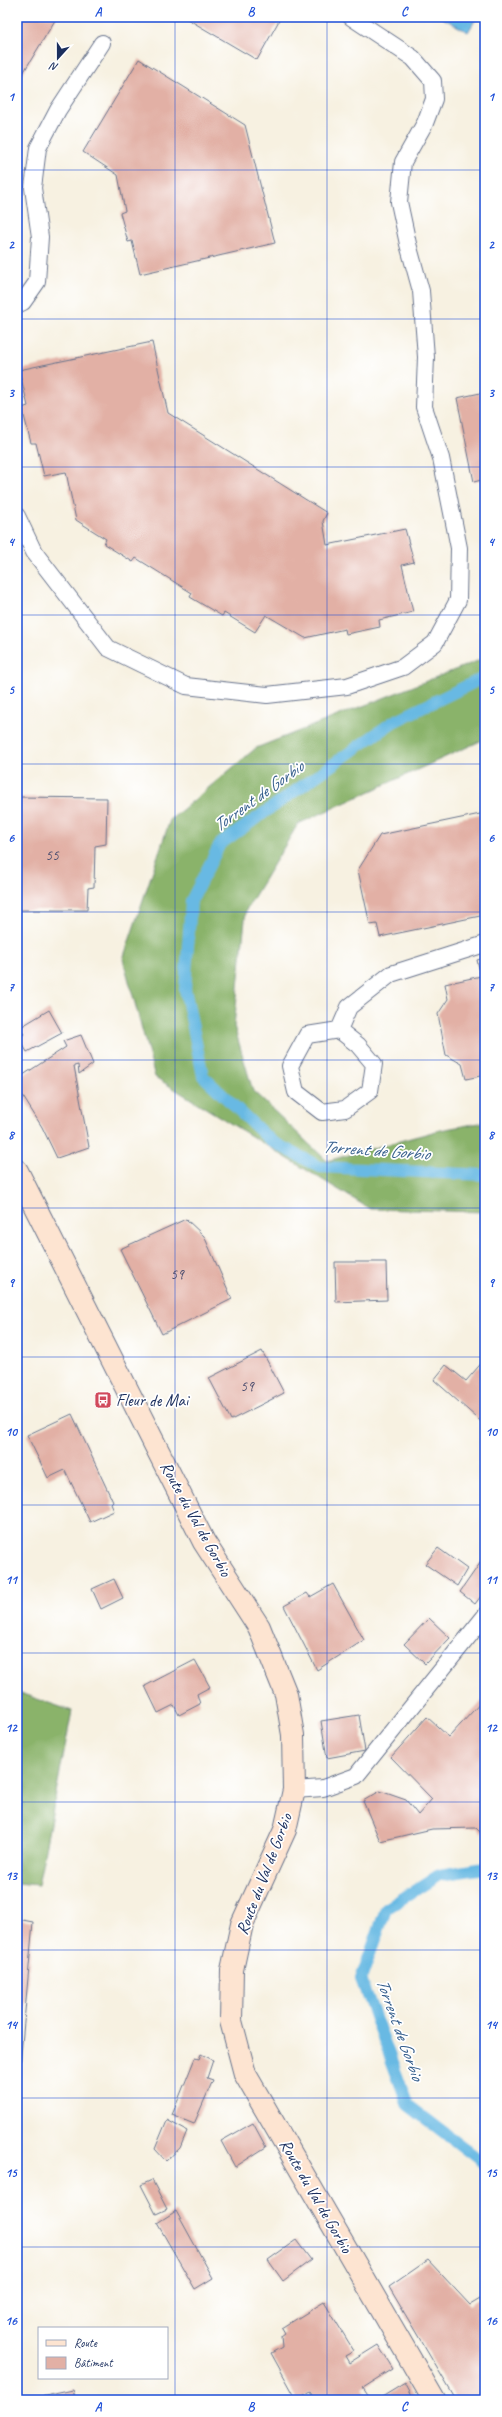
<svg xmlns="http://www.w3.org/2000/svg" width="502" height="2417" font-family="Caveat,sans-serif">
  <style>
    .forest { fill: #8ab36a; stroke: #527164 }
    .water { fill: #68b9e3; stroke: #4274a0 }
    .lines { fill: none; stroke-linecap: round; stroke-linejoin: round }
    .stream { stroke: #68b9e3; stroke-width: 12 }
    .building { fill: #e2b0a5 }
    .lane-casing { stroke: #68738c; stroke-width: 18 }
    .secondary-casing { stroke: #68738c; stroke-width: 24 }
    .lane { stroke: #fff; stroke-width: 16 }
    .secondary { stroke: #fde4d1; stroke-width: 22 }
    .grid { fill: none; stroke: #1d4ed8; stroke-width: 1; stroke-opacity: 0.55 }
    .labels { text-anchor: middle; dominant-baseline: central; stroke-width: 3.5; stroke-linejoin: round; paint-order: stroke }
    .number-label { font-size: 15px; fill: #4d4f70 }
    .poi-label { font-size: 17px; fill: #1b2f5e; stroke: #fff; text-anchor: start }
    .street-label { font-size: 17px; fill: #1b2f5e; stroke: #fff }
    .water-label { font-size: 18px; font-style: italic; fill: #365f8d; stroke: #fff }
    .neatline { fill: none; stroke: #1d4ed8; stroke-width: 1.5 }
    .grid-label { font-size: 13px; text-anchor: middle; font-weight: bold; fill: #1d4ed8 }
  </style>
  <rect width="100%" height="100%" fill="#fff"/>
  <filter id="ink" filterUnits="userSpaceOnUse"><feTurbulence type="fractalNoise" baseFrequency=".025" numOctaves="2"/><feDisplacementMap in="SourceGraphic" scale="8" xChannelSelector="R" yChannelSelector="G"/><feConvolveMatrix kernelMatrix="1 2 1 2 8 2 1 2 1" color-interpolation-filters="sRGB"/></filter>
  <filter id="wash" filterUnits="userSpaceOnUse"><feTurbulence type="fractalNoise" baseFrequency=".012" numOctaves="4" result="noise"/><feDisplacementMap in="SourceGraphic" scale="16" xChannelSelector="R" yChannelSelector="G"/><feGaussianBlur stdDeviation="0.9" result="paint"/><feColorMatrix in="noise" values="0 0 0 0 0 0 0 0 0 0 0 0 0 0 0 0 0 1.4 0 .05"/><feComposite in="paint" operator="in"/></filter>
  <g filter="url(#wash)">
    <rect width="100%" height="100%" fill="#f7f1e1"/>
    <!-- forest -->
    <path class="forest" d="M485 658V739L298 824 246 910 234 1026 253 1091 327 1161 440 1130 485 1122V1212L370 1209 155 1077 123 959 170 820 256 748Z
      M17 1692 72 1711 38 1885 17 1883Z"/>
    <!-- water -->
    <path class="water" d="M441 17H477L468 32Z"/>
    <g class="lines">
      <!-- stream -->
      <path class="stream" d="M485 677 393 722 220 844 191 901 185 989 203 1076 271 1141 320 1167 485 1175
        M485 1868 439 1875 386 1909 361 1979 408 2105 485 2164"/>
    </g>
    <g id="blocks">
      <!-- building -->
      <path class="building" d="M17 17H57L17 83Z
        M184 17H281L257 60Z
        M139 59 245 125 275 243 140 274 132 241 128 242 120 213 125 211 118 175 83 152Z
        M152 342 168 413 327 513 323 521 327 545 405 529 414 562 402 565 413 612 379 620 380 627 346 634 345 629 305 638 266 615 255 632 224 613 222 616 190 597 192 593 136 558 133 562 104 544 106 539 76 520 66 472 44 476 36 443H31L22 408 28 406 19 370Z
        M485 392V479L474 482 457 398Z
        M17 797 107 798 106 844 95 846 94 887 88 888 87 910H17Z
        M485 813V915L380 937 377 924 370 925 358 870 380 835Z
        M485 958V1075L466 1079 462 1064 446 1055 438 1014 448 999 445 984 481 976 477 960Z
        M49 1010 62 1033 27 1052 19 1038 24 1034 19 1028Z
        M81 1035 93 1064 79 1074 78 1065 74 1066 89 1147 57 1158 42 1127 17 1087V1079L66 1047 63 1041Z
        M186 1219 204 1236 232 1299 162 1334 120 1249Z
        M335 1262H386L387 1300 336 1302Z
        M262 1351 284 1393 231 1420 209 1378Z
        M485 1359V1425L434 1380 446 1365 466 1381Z
        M72 1414 113 1502 111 1504 114 1511 90 1522 65 1470 48 1478 27 1435Z
        M438 1548 467 1569 457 1586 425 1564Z
        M485 1556V1598L481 1596 475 1604 460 1592Z
        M114 1579 123 1598 101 1609 92 1589Z
        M333 1584 364 1640 317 1670 284 1606 307 1593 310 1597Z
        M429 1618 450 1638 425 1664 404 1644Z
        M195 1660 210 1687 197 1694 200 1704 179 1715 174 1705 158 1713 145 1686Z
        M485 1698V1828L481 1833 476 1828 432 1829 380 1841 363 1801 380 1791 406 1800 418 1815 432 1799 391 1757 427 1717 449 1737Z
        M359 1715 365 1751 327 1758 321 1721Z
        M17 1919 33 1922 18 2089H17Z
        M201 2054 213 2060 207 2078 213 2080 194 2124 172 2115 195 2058 199 2059Z
        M167 2120 187 2131 180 2148 166 2161 155 2149Z
        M253 2123 266 2147 235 2167 221 2141Z
        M152 2180 167 2209 156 2214 141 2185Z
        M176 2211 213 2278 195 2289 157 2223Z
        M296 2240 311 2260 283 2281 268 2260Z
        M428 2260 470 2305 485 2296V2395L477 2400H456L389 2287Z
        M324 2302 354 2351 345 2356 349 2363 378 2345 393 2369 363 2388 371 2400H316L311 2392 297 2400 271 2353 282 2347 281 2336 285 2333 282 2328Z
        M405 2383 414 2400H377Z
        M73 2390 76 2400H31V2399Z"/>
    </g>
  </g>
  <g filter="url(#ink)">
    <use href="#blocks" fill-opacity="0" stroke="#68738c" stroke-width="1"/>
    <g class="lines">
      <!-- lane casing -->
      <g class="lane-casing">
        <path id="lane" d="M17 305 23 302 37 282 40 237 33 188 38 148 58 110 102 43
          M17 516 34 552 108 648 186 686 267 695 347 686 403 667 435 643 458 600 459 548 441 458 424 407 426 357 421 291 408 244 399 202 403 162 425 123 434 99 433 81 413 58 351 17
          M339 1030 358 1045 374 1064 370 1091 345 1109 322 1112 296 1092 290 1066 307 1035Z
          M339 1030 349 1007 391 974 485 944
          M294 1790 323 1788 356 1776 485 1616"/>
      </g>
      <!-- secondary casing -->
      <g class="secondary-casing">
        <path id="secondary" d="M17 1171 204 1542 259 1627 286 1694 293 1735 294 1790 285 1830 242 1924 232 1970 231 2021 245 2074 434 2400"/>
      </g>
      <!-- lane -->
      <use href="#lane" class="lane"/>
      <!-- secondary -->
      <use href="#secondary" class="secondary"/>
    </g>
  </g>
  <!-- grid -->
  <path class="grid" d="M175 17V2400M327 17V2400M17 170H485M17 319H485M17 467H485M17 615H485M17 764H485M17 912H485M17 1060H485M17 1208H485M17 1357H485M17 1505H485M17 1653H485M17 1802H485M17 1950H485M17 2098H485M17 2247H485"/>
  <!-- icons -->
  <defs>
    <g id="bus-square" transform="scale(0.9)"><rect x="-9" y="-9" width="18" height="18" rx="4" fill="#d1495b" stroke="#fff"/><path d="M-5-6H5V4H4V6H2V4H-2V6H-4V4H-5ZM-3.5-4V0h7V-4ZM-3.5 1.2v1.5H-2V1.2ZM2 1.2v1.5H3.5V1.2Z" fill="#fff"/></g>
  </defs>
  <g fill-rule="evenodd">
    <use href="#bus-square" x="103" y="1400"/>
  </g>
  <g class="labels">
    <!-- number labels -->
    <g class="number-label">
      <text x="52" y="855">55</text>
      <text x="177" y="1274">59</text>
      <text x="247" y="1386">59</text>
    </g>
    <!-- poi labels -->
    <g class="poi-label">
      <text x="116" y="1400">Fleur de Mai</text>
    </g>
    <!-- street labels -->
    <g class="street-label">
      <text transform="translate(196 1519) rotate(61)">Route du Val de Gorbio</text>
      <text transform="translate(264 1874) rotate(-69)">Route du Val de Gorbio</text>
      <text transform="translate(316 2196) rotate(60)">Route du Val de Gorbio</text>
    </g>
    <!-- water labels -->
    <g class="water-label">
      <text transform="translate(258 796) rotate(-36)">Torrent de Gorbio</text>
      <text transform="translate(376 1150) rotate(4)">Torrent de Gorbio</text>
      <text transform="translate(400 2029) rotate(70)">Torrent de Gorbio</text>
    </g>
  </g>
  <!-- margin -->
  <rect width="502" height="2417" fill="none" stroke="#fff" stroke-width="44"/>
  <!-- legend -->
  <rect x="38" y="2327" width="130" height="52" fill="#ffffff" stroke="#a4acbf"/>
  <rect x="46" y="2340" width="20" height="6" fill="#fde4d1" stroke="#a4acbf"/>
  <text x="74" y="2347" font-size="12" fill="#1b2f5e">Route</text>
  <rect x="46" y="2357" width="20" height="12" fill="#e2b0a5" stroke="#a4acbf"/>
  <text x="74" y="2367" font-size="12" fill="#1b2f5e">Bâtiment</text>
  <!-- north arrow -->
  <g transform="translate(58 58) rotate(201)" stroke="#ffffff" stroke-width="3" paint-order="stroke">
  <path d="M0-3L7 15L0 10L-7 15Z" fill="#1b2f5e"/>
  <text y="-6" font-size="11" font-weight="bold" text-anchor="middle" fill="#1b2f5e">N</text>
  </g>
  <rect x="22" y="22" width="458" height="2373" class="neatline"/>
  <g class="grid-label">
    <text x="98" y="16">A</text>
    <text x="251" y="16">B</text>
    <text x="404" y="16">C</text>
    <text x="11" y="101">1</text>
    <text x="491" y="101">1</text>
    <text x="11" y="249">2</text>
    <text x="491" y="249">2</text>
    <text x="11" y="397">3</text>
    <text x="491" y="397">3</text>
    <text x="11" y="546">4</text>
    <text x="491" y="546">4</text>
    <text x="11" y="694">5</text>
    <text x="491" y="694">5</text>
    <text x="11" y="842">6</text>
    <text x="491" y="842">6</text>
    <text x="11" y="991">7</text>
    <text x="491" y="991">7</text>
    <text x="11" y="1139">8</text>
    <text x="491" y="1139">8</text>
    <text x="11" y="1287">9</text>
    <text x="491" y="1287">9</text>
    <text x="11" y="1436">10</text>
    <text x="491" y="1436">10</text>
    <text x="11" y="1584">11</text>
    <text x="491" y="1584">11</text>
    <text x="11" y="1732">12</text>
    <text x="491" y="1732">12</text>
    <text x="11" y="1880">13</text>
    <text x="491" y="1880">13</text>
    <text x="11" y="2029">14</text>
    <text x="491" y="2029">14</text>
    <text x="11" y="2177">15</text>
    <text x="491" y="2177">15</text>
    <text x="11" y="2325">16</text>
    <text x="491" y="2325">16</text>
    <text x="98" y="2411">A</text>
    <text x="251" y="2411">B</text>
    <text x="404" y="2411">C</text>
  </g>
</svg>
